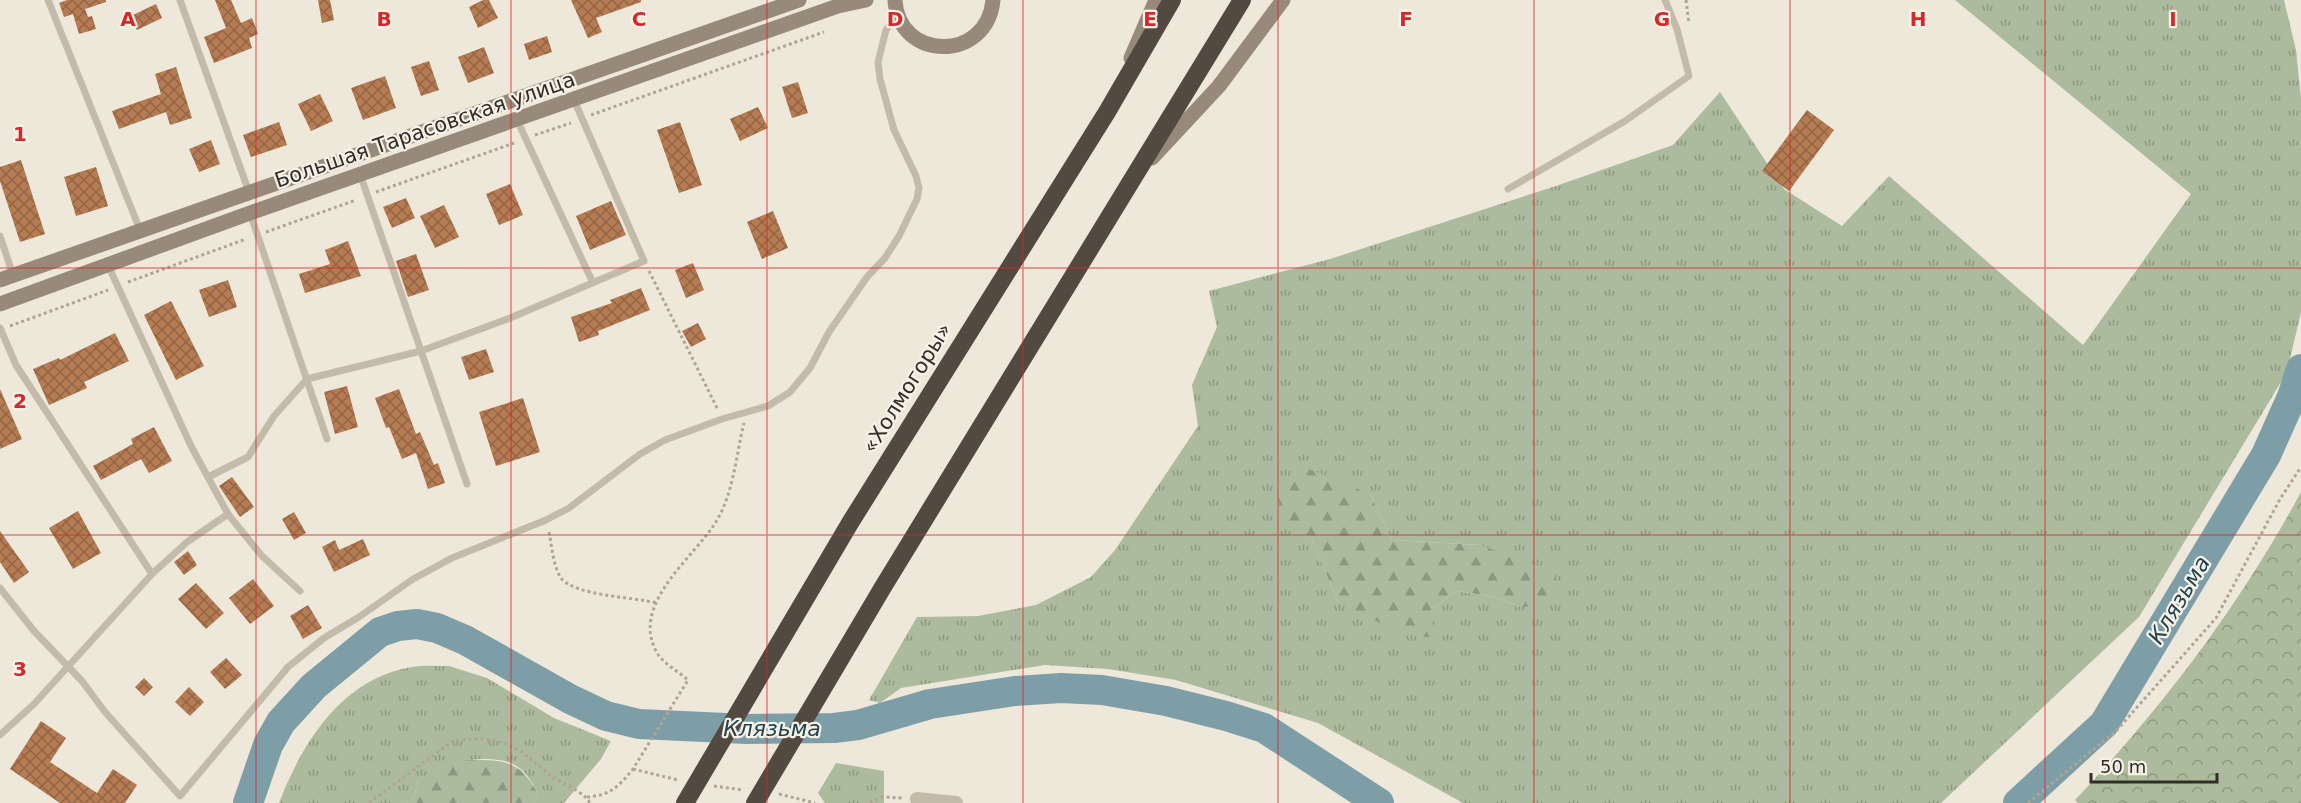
<svg xmlns="http://www.w3.org/2000/svg" width="2301" height="803" font-family="'DejaVu Sans',sans-serif">
  <style>
    .grass { fill: url(#grass-tufts); fill-rule: evenodd }
    .forest { fill: url(#forest-firs) }
    .park { fill: url(#park-crowns) }
    .lines { fill: none; stroke-linecap: round; stroke-linejoin: round }
    .river { stroke: #7e9ea7; stroke-width: 30 }
    .building { fill: url(#building-cross-hatch) }
    .path { stroke: #b0a493; stroke-width: 3; stroke-dasharray: 3 3; stroke-linecap: butt }
    .lane { stroke: #c4baa9; stroke-width: 7 }
    .street { stroke: #c4baa9; stroke-width: 14 }
    .secondary { stroke: #978a7b; stroke-width: 15 }
    .highway { stroke: #524940; stroke-width: 18 }
    .grid { fill: none; stroke: #d62828; stroke-width: 1.5; stroke-opacity: 0.55 }
    .labels { text-anchor: middle; dominant-baseline: central; stroke-width: 4.5; stroke-linejoin: round; paint-order: stroke }
    .street-label { font-size: 21px; fill: #322d28; stroke: #f6f2e7 }
    .water-label { font-size: 22px; font-style: italic; fill: #23444e; stroke: #f6f2e7 }
    .grid-label { font-size: 20px; text-anchor: middle; font-weight: bold; fill: #d62828; stroke: #f6f2e7; stroke-width: 4.5; stroke-linejoin: round; paint-order: stroke }
  </style>
  <defs>
    <pattern id="grass-tufts" width="24" height="20" patternUnits="userSpaceOnUse" patternTransform="scale(1.5)"><rect width="24" height="20" fill="#acbb9d"/><path d="M3 7l-1-3M5 7V3M7 7l1-3M15 17l-1-3M17 17v-4M19 17l1-3" fill="none" stroke="#8d9880"/></pattern>
    <pattern id="forest-firs" width="22" height="20" patternUnits="userSpaceOnUse" patternTransform="scale(1.5)"><rect width="22" height="20" fill="#acbb9d"/><path d="M5 1l3.5 6h-7zM16 11l3.5 6h-7z" fill="#8d9880"/></pattern>
    <pattern id="park-crowns" width="20" height="18" patternUnits="userSpaceOnUse" patternTransform="scale(1.5)"><rect width="20" height="18" fill="#acbb9d"/><path d="M2 6a3 3 0 1 1 6 0M12 15a3 3 0 1 1 6 0" fill="none" stroke="#8d9880"/></pattern>
    <pattern id="building-cross-hatch" width="8" height="8" patternUnits="userSpaceOnUse" patternTransform="scale(1.5)"><rect width="8" height="8" fill="#b57b52"/><path d="M0 0l8 8M0 8l8-8" fill="none" stroke="#946544"/></pattern>
  </defs>
  <rect width="100%" height="100%" fill="#eee8db"/>
  <!-- grass -->
  <path class="grass" d="M1955 0H2284L2296 50 2301 98V312L2287 372 2139 617 1941 803H1463L1318 723 1176 680 1108 669 1045 665 901 688 880 703 869 700 917 617 978 616 1036 605 1091 577 1115 550 1198 426 1192 385 1217 327 1209 291 1330 259 1556 186 1673 145 1720 92 1784 189 1842 226 1889 176 2083 345 2191 194ZM1370 494 1392 540 1480 545 1522 607 1490 596 1456 591 1429 612 1338 602 1311 537Z
    M449 666 487 678 554 718 611 741 601 759 564 803H534L538 794C533 784 528 774 518 767 501 755 467 758 449 766 438 770 429 776 418 780L414 798 404 803H279C302 743 342 678 412 667 423 665 437 666 449 666Z
    M836 763 884 771V803H825L818 793Z"/>
  <!-- forest -->
  <path class="forest" d="M1309 469 1370 494 1392 540 1480 545 1555 572 1557 604 1522 607 1490 596 1456 591 1429 612 1437 638 1402 634 1338 602 1311 537 1281 518 1276 484Z
    M467 760C503 760 520 759 538 794L534 803H404L414 798 418 780 449 765Z"/>
  <!-- park -->
  <path class="park" d="M2301 492V803H2078L2075 800C2162 708 2241 604 2301 492Z"/>
  <g class="lines">
    <!-- river -->
    <path class="river" d="M248 803 268 745 281 722 314 686 380 632 398 626 417 624 437 628 465 640 570 699 606 716 639 724 747 729 834 728 858 725 930 704 1015 691 1061 688 1102 690 1166 701 1226 716 1264 728 1379 803
      M2018 803 2104 724 2266 455 2292 397 2301 369"/>
  </g>
  <!-- building -->
  <path class="building" d="M67 0H106V2L85 9 88 17 92 16 96 29 79 34 73 14 64 17 59 3Z
    M215 0H231L241 23 252 18 258 34 249 38 252 48 214 63 204 37 226 28Z
    M318 0H330L334 20 322 23Z
    M483 0H489L498 18 478 28 469 7Z
    M571 0H641V2L596 18 602 32 588 38Z
    M156 4 162 18 137 30 131 16Z
    M547 36 552 52 529 60 524 44Z
    M484 47 494 73 468 83 458 57Z
    M429 61 439 90 421 96 411 67Z
    M176 67 192 118 170 125 166 112 119 129 112 111 161 94 155 74Z
    M385 76 396 108 363 120 351 88Z
    M798 82 808 113 792 118 782 87Z
    M320 94 333 121 311 131 298 104Z
    M758 107 768 128 740 141 730 119Z
    M1807 110 1834 130 1789 191 1762 171Z
    M279 122 287 145 251 157 243 135Z
    M680 122 702 185 679 193 657 130Z
    M211 140 220 164 199 172 189 149Z
    M21 160 45 234 20 242 0 181V167Z
    M96 167 108 206 76 216 64 177Z
    M510 184 523 215 499 225 486 194Z
    M406 198 415 218 392 228 383 207Z
    M611 201 626 235 590 250 576 216Z
    M444 205 459 237 435 248 420 216Z
    M773 211 788 248 762 259 747 222Z
    M348 241 361 276 305 293 299 274 330 264 325 250Z
    M416 254 429 290 408 297 396 261Z
    M693 263 704 290 686 298 675 270Z
    M228 280 237 307 209 317 199 290Z
    M641 288 650 310 598 331 599 335 579 342 571 317 612 303 610 300Z
    M171 301 204 366 176 380 144 315Z
    M698 323 706 339 691 347 682 331Z
    M115 333 129 361 84 382 87 388 49 405 33 369 59 358 60 360Z
    M486 349 494 372 469 380 461 357Z
    M347 386 358 427 335 434 324 392Z
    M0 389 22 439 0 449Z
    M399 389 416 434 420 432 434 465 438 463 445 483 428 489 416 453 402 459 389 427 386 428 375 398Z
    M523 398 540 452 496 466 479 412Z
    M154 427 172 461 149 473 141 459 101 480 93 466 133 444 131 439Z
    M232 477 254 507 240 517 219 486Z
    M78 511 101 553 73 569 49 528Z
    M294 512 306 533 294 540 282 519Z
    M0 531 29 572 14 583 0 562Z
    M363 539 370 555 334 572 322 547 335 540 339 550Z
    M188 551 197 565 184 575 174 562Z
    M253 579 274 606 250 624 229 598Z
    M196 583 224 613 206 629 178 599Z
    M308 605 322 628 303 639 290 616Z
    M226 658 242 675 225 689 210 672Z
    M144 678 153 687 144 696 135 687Z
    M189 687 204 702 190 716 175 702Z
    M41 721 66 738 50 762 97 793 113 769 137 785 125 803H60L10 769Z"/>
  <g class="lines">
    <!-- path -->
    <path class="path" d="M1686 0 1689 24
      M591 115 824 32
      M535 135 571 123
      M376 192 514 143
      M266 232 356 200
      M649 271 718 410
      M128 282 246 239
      M10 326 108 290
      M549 532C552 546 553 566 561 578 575 596 634 597 657 603
      M633 769 678 780
      M714 786 743 790
      M779 794 815 803
      M587 797C611 795 618 787 633 769L688 680C677 670 661 663 655 649 632 601 697 555 717 520 734 491 736 455 744 423
      M369 803 451 742C471 737 496 737 515 748 529 756 542 770 556 779 567 786 584 792 590 803
      M870 803 882 797 903 798
      M2028 803 2117 730 2216 618 2280 499 2301 467"/>
    <!-- lane -->
    <path class="lane" d="M48 0 140 230
      M180 0 249 192
      M517 120 593 283
      M360 174 467 484
      M1508 189 1625 121 1689 76 1677 29 1665 0
      M250 213 327 439
      M0 236 13 275
      M0 328 16 365 152 574
      M208 477 248 457 274 416 307 379 421 351 510 318 644 261 574 100
      M228 514 261 555 300 591
      M0 588 34 631 82 681 105 712 180 796 288 667 324 638 359 617 413 579 452 558 546 520 569 508 640 454 665 440 722 419 768 406 790 392 810 368 829 332 867 277 885 258 899 236 917 199 919 188 916 176 894 130 880 79 878 62 886 30 898 14
      M0 735 34 704 152 574 187 542 228 514 191 446 108 265"/>
    <!-- street -->
    <path class="street" d="M917 799 956 803"/>
    <!-- secondary -->
    <path class="secondary" d="M895 0C898 61 987 63 993 0
      M1131 58 1156 0
      M1152 158 1219 86 1283 0
      M0 280 799 0
      M0 304 250 213 838 6 866 0"/>
    <!-- highway -->
    <path class="highway" d="M685 803 850 523 1107 112 1172 0
      M755 803 883 587 1242 0"/>
  </g>
  <!-- grid -->
  <path class="grid" d="M256 0V803M511 0V803M767 0V803M1023 0V803M1278 0V803M1534 0V803M1790 0V803M2045 0V803M0 268H2301M0 535H2301"/>
  <g class="labels">
    <!-- street labels -->
    <g class="street-label">
      <text transform="translate(425 130) rotate(-19)">Большая Тарасовская улица</text>
      <text transform="translate(907 388) rotate(-58)">«Холмогоры»</text>
    </g>
    <!-- water labels -->
    <g class="water-label">
      <text transform="translate(2179 600) rotate(-59)">Клязьма</text>
      <text x="772" y="728">Клязьма</text>
    </g>
  </g>
  <g class="grid-label">
    <text x="128" y="26">A</text>
    <text x="384" y="26">B</text>
    <text x="639" y="26">C</text>
    <text x="895" y="26">D</text>
    <text x="1150" y="26">E</text>
    <text x="1406" y="26">F</text>
    <text x="1662" y="26">G</text>
    <text x="1918" y="26">H</text>
    <text x="2173" y="26">I</text>
    <text x="20" y="141">1</text>
    <text x="20" y="408">2</text>
    <text x="20" y="676">3</text>
  </g>
  <!-- scale -->
  <path d="M2091 773v9h126v-9" fill="none" stroke="#322d28" stroke-width="3"/>
  <text x="2100" y="773" font-size="18" fill="#322d28" stroke="#f6f2e7" stroke-width="4.5" paint-order="stroke">50 m</text>
</svg>
